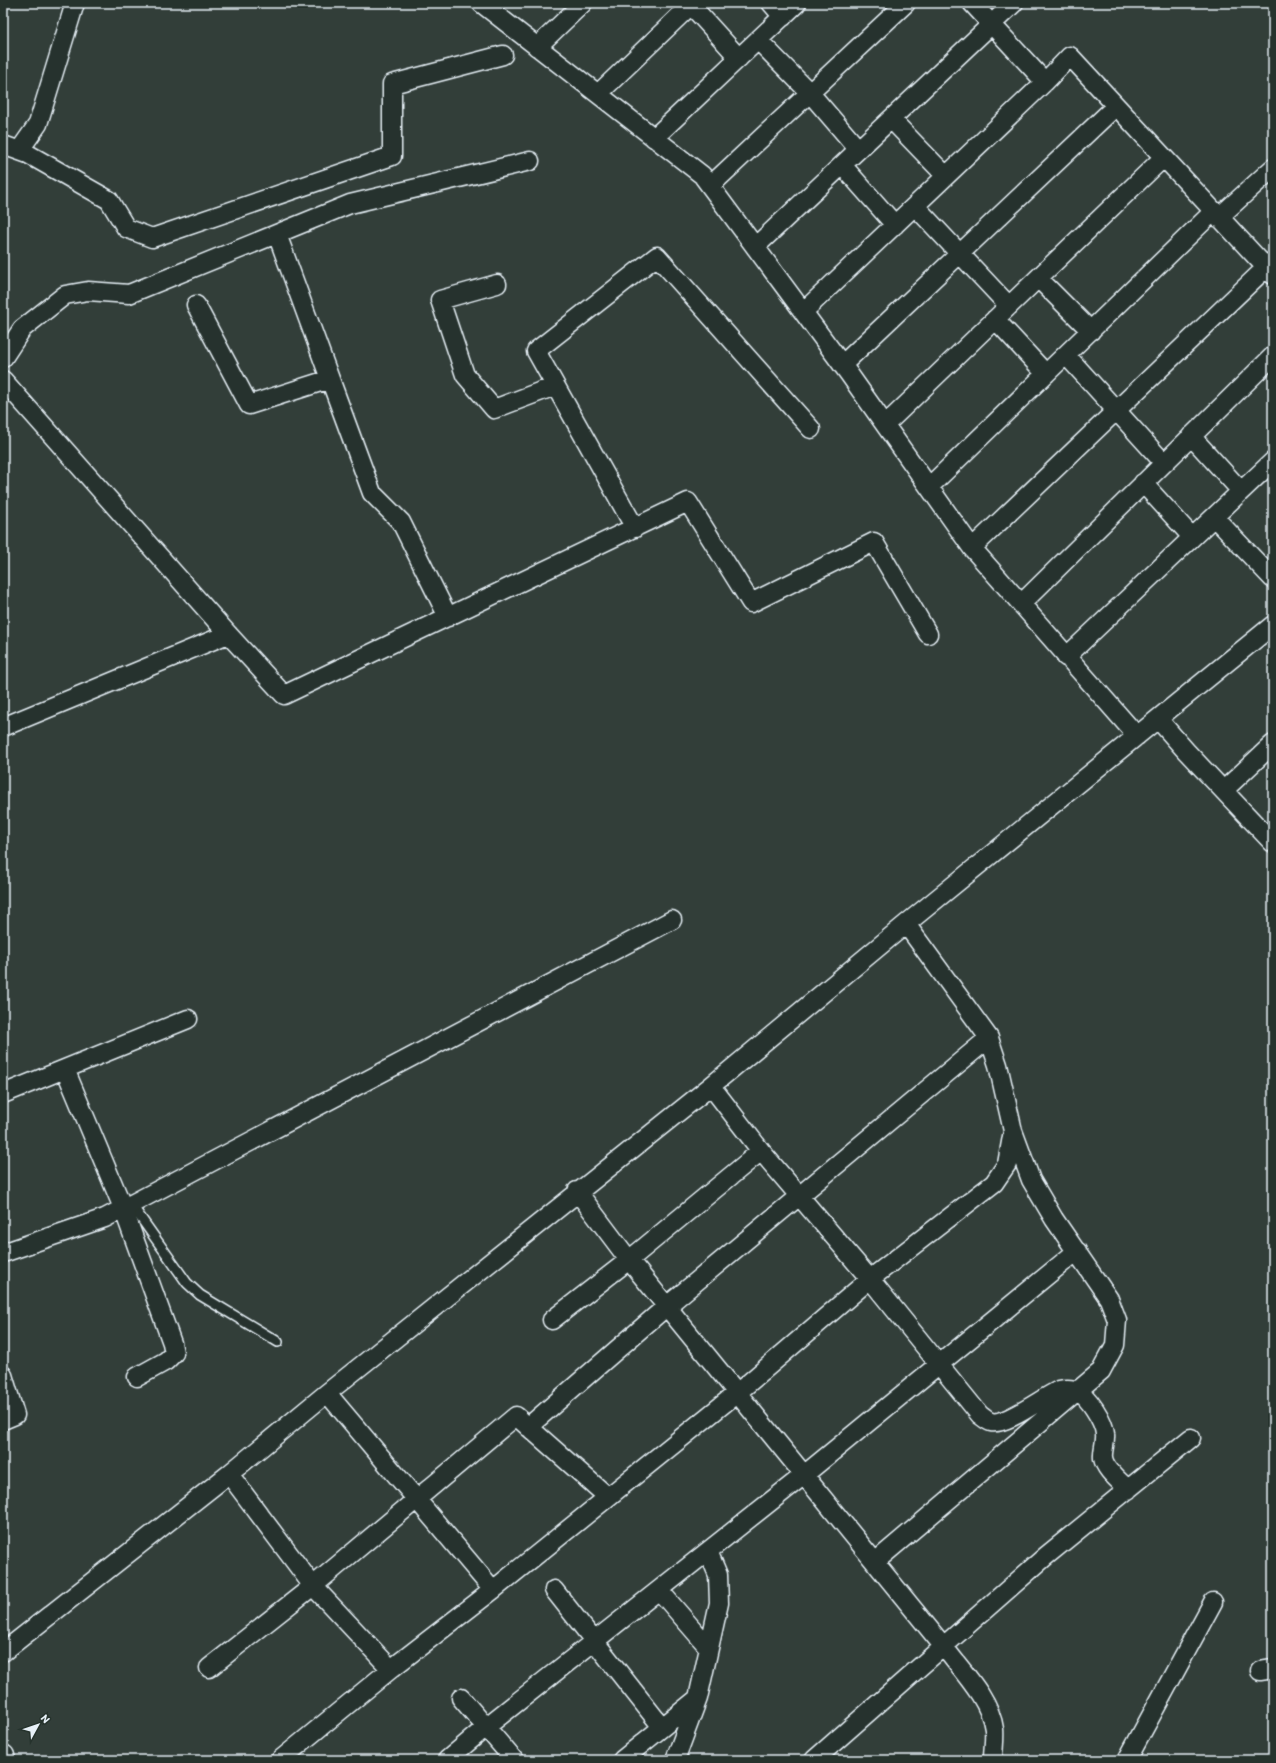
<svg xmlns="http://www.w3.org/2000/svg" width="1276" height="1763" font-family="Itim,sans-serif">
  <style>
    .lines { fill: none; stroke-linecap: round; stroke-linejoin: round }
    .service-casing { stroke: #e8f1f8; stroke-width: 12 }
    .minor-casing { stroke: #e8f1f8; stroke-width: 21 }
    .secondary-casing { stroke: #e8f1f8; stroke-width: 25 }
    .service { stroke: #26332d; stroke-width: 9 }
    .minor { stroke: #26332d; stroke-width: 18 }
    .secondary { stroke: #26332d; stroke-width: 22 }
  </style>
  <rect width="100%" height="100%" fill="#323e39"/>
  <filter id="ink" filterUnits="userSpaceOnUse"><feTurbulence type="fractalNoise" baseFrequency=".025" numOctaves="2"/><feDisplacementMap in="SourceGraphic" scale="8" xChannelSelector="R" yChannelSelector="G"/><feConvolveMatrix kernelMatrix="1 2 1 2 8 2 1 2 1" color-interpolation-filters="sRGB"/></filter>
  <g filter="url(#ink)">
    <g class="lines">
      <!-- service casing -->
      <g class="service-casing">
        <path id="service" d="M131 1204 187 1283 200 1295 278 1342"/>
      </g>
      <!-- minor casing -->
      <g class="minor-casing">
        <path id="minor" d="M481 3 702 175 849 374 972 548 1137 736
          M771 3 783 17
          M972 3 1045 82
          M691 5 739 58
          M758 40 810 93 858 149
          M537 47 583 3
          M598 94 693 3
          M891 119 946 176
          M654 138 797 3
          M3 145 28 154 109 200 126 228 152 238 392 156V84L503 55
          M19 151 38 124 75 3
          M842 165 895 225
          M710 186 906 3
          M915 206 1009 306
          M1218 218 1273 168
          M755 247 1014 3
          M1038 278 1091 331
          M497 284 440 300 465 375 494 409 555 386
          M196 305 249 405 330 379 277 234
          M803 312 1045 82 1070 56 1273 275
          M995 319 1046 374
          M1066 355 1164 463
          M3 358 22 329 65 295 88 291 129 294 350 204 530 161
          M842 365 1116 106
          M330 379 372 493 401 522 448 617
          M3 380 228 634 284 695 688 502 751 603 874 542 928 634
          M885 425 1163 158
          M1191 436 1241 491
          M1143 483 1192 537
          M929 487 1213 212
          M1214 517 1273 579
          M635 528 536 351 657 256 811 429
          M972 548 1273 261
          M1021 604 1273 356
          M1066 657 1273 461
          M1158 719 1186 751 1273 843
          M3 727 228 634
          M1224 790 1273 744
          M65 1069 123 1208 172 1343 174 1353 166 1361 137 1377
          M711 1086 761 1151 870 1279 980 1415C983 1417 987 1421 991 1422 1006 1426 1043 1397 1059 1390 1064 1389 1071 1388 1077 1391 1088 1396 1104 1421 1105 1434 1106 1442 1102 1451 1103 1458 1105 1470 1120 1481 1128 1490
          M3 1094 188 1019
          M577 1191 629 1260 944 1647C961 1670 990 1699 994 1729 995 1739 993 1750 993 1760
          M3 1253 105 1218 672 920
          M552 1320 629 1260 761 1151
          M3 1375 15 1415 3 1420
          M327 1393 493 1590
          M528 1427 667 1306 989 1038
          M229 1474 313 1586 391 1669
          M875 1562 1101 1371 1115 1345 1117 1320 1109 1299 1054 1219 1031 1180 1013 1131 998 1065 989 1038 906 924
          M554 1590 662 1727
          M659 1590 709 1648
          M3 1652 229 1474 327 1393 711 1086 906 924 1273 625
          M209 1668 313 1586 516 1416 608 1497
          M1260 1671 1273 1669
          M461 1698 514 1760
          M280 1760 391 1669 493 1590 737 1393 870 1279 994 1183 1007 1164 1013 1131
          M447 1760 486 1727 804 1475 1077 1251
          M622 1760 697 1699
          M675 1760 698 1698 719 1603 718 1575 708 1551
          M814 1760 1046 1556 1191 1438
          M1127 1760 1213 1602"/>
      </g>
      <!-- secondary casing -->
      <g class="secondary-casing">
        <path id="secondary" d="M3 1756 4 1760"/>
      </g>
      <!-- service -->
      <use href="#service" class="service"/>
      <!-- minor -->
      <use href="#minor" class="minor"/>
      <!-- secondary -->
      <use href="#secondary" class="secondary"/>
    </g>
  </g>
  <!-- margin -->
  <rect width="1276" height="1763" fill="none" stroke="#26332d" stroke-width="16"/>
  <rect x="8" y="8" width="1260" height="1747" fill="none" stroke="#e8f1f8" stroke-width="1.5" filter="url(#ink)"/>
  <!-- north arrow -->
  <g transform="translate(38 1725) rotate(50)" stroke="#26332d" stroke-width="3" paint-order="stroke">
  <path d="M0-3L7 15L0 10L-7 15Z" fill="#e8f1f8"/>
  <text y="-6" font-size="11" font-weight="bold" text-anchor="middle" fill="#e8f1f8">N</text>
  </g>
</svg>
